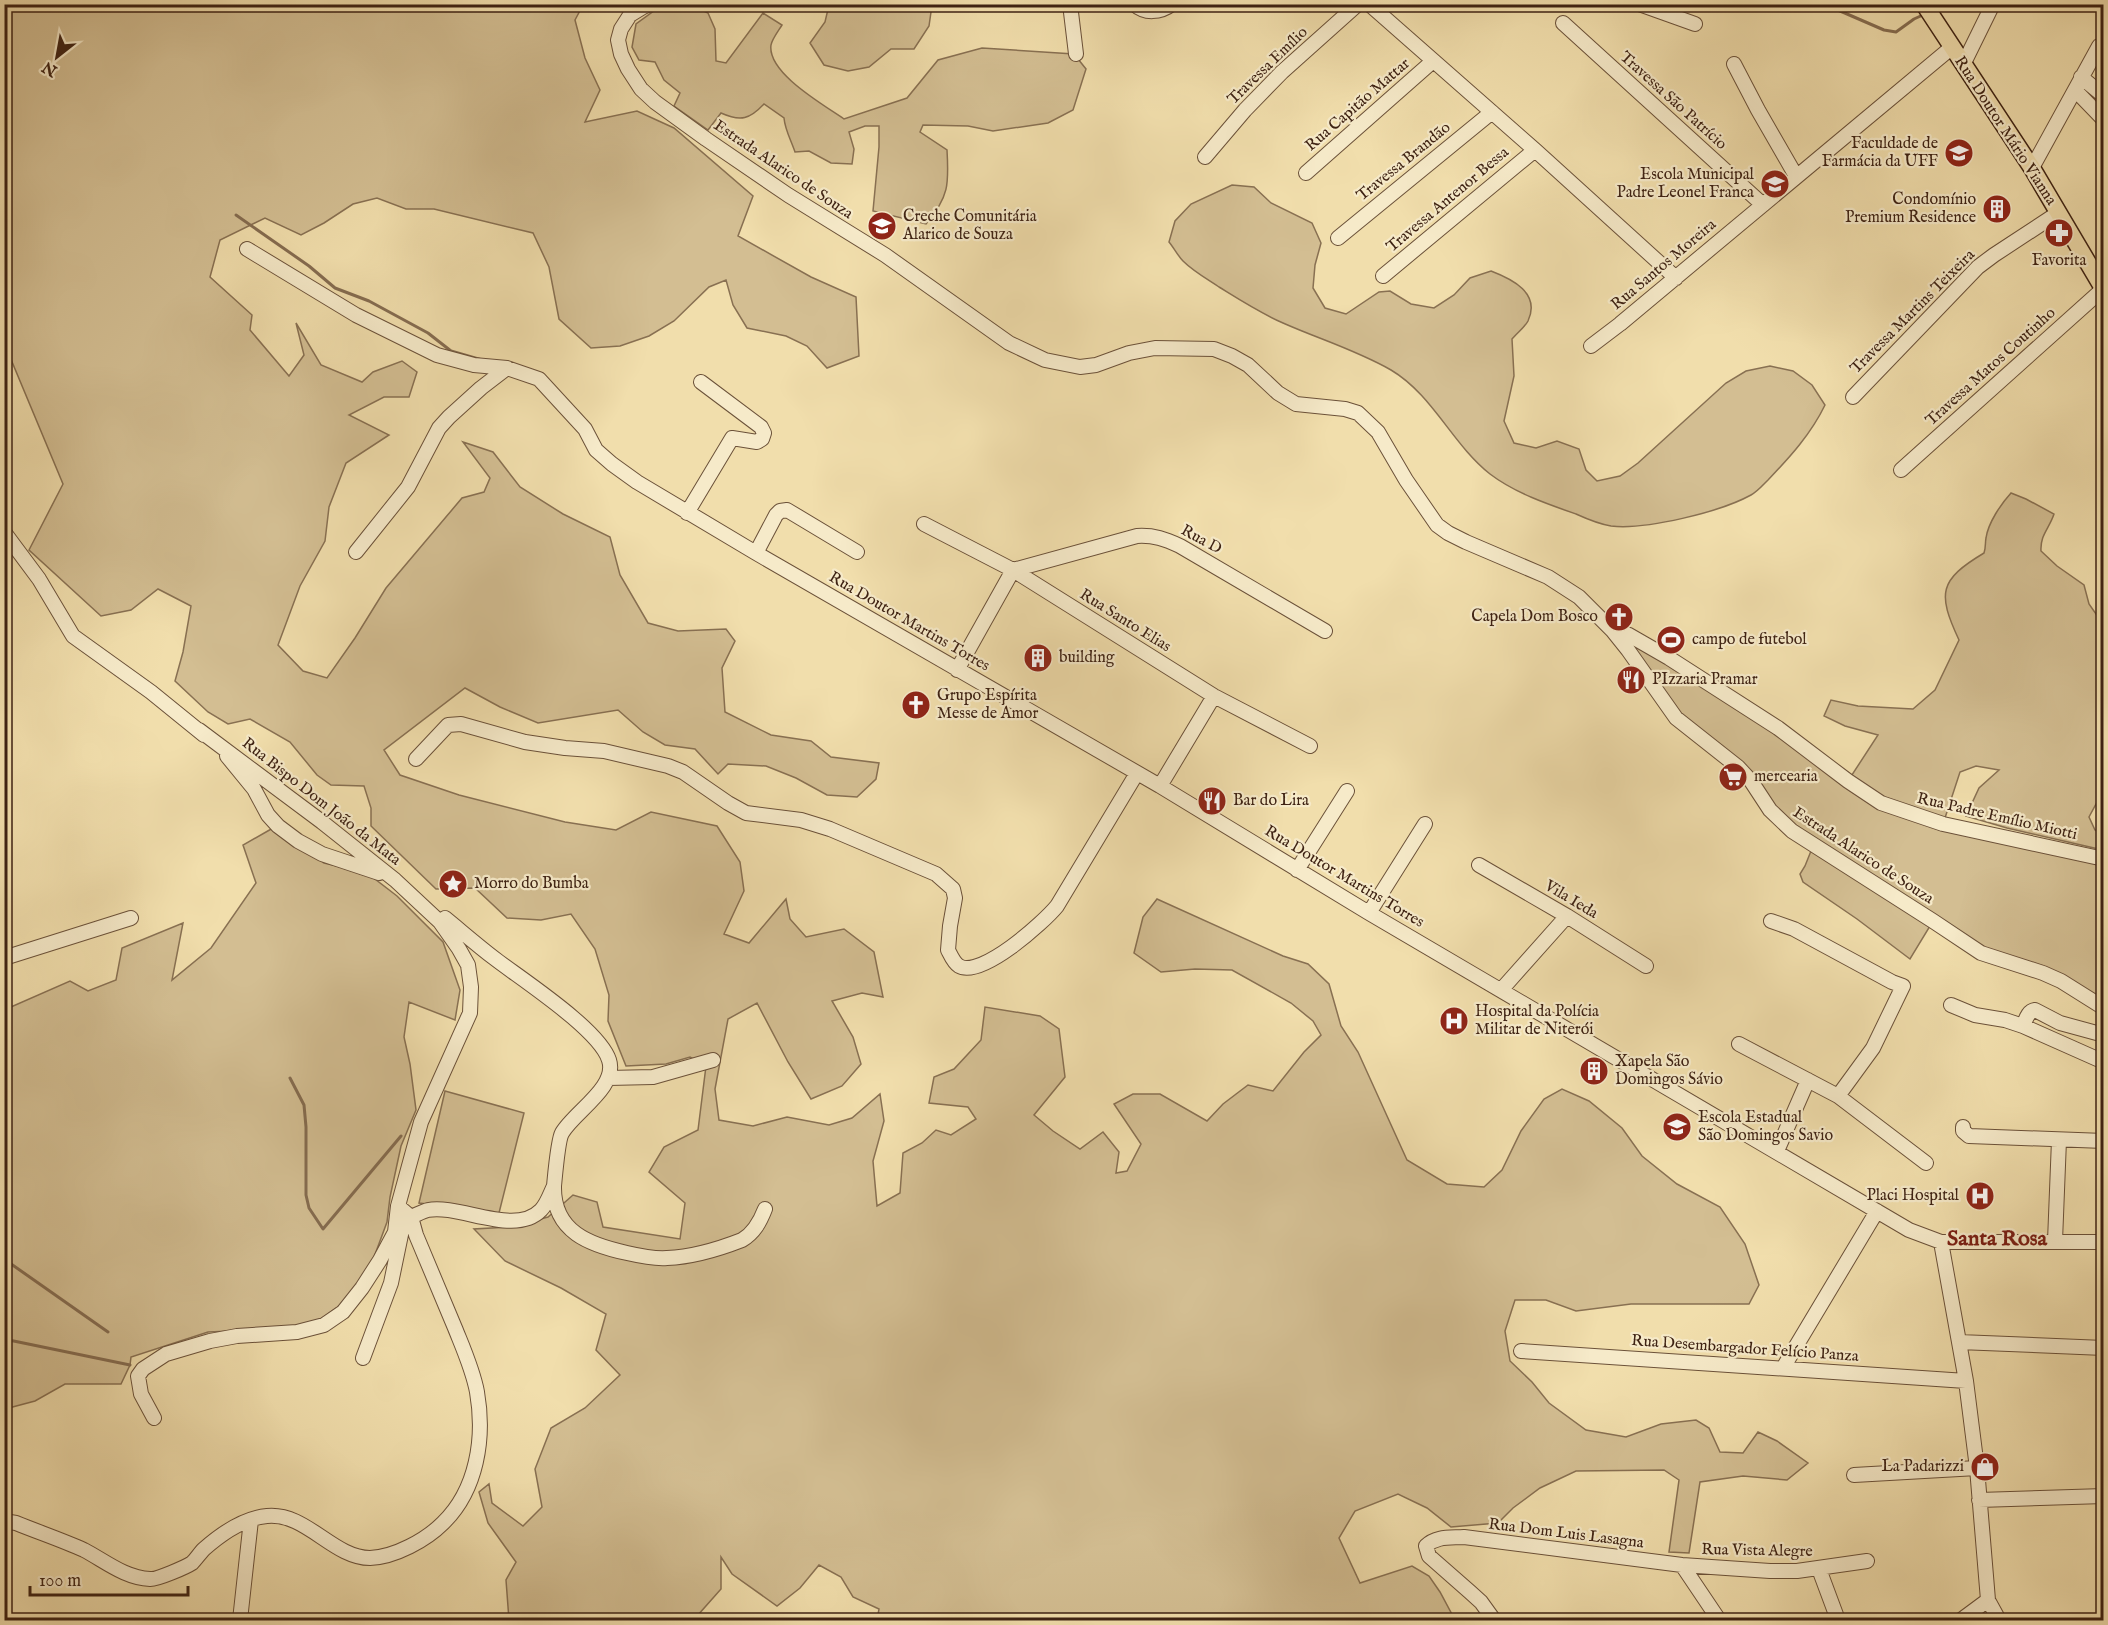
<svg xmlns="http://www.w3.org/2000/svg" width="2108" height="1625" font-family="'IM FELL English',serif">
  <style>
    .green { fill: #d3be92; stroke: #887052; stroke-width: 1.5 }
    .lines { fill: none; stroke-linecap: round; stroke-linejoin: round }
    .stream { stroke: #856c50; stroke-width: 3 }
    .minor-casing { stroke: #6b5139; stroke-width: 16 }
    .major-casing { stroke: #3e2213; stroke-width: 19 }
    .minor { stroke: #f6eac9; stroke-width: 14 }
    .major { stroke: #f1deac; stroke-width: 16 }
    .labels { text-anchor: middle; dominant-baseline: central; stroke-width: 4.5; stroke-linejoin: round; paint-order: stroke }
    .street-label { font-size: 16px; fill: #3e2213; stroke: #f6eac9 }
    .poi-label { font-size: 16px; fill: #3e2213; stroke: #f6eac9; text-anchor: start }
    .district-label { font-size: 22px; font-weight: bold; fill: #7a1f14; stroke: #f6eac9 }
  </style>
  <rect width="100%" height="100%" fill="#f1deac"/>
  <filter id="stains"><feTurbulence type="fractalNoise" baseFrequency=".00333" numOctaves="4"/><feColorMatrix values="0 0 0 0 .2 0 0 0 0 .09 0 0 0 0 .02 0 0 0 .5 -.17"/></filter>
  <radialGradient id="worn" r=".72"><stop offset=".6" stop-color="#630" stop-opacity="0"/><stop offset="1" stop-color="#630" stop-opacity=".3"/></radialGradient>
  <!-- green -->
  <path class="green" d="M456 4 583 5 575 20 585 58 600 90 585 122 637 111 674 128 753 196 738 236 811 277 856 297 859 356 827 368 807 346 786 336 747 328 733 305 726 280 709 287 674 321 649 336 620 346 591 348 559 319 549 267 533 233 434 209H406L377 198 353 204 324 223 301 235 265 218 220 240 210 277 252 315 250 330 289 376 304 355 296 323 321 365 362 382 373 372 402 361 417 372 409 397H384L349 415 389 435 346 463 329 507 325 541 300 586 278 645 303 671 327 678 355 638 386 588 462 498 484 492 490 478 463 442 493 452 520 487 563 514 610 537 620 575 648 623 678 631 726 629 735 641 722 668 725 712 771 735 811 741 831 757 879 763 876 779 857 797 827 795 796 778 766 766 728 764 718 774 695 749 665 745 643 732 618 710 538 723 500 707 465 688 384 750 400 775 459 795 565 822 616 830 651 812 717 826 740 862 744 891 724 934 749 943 786 899 790 919 806 937 844 929 874 952 883 997 862 993 832 1001 853 1037 861 1064 842 1086 811 1099 788 1062 757 1003 728 1019 715 1089 719 1120 753 1126 787 1117 829 1125 852 1118 880 1094 884 1121 873 1161 877 1206 900 1193 903 1153 922 1143 936 1130 951 1135 976 1119 968 1107 929 1103 934 1077 954 1069 981 1040 985 1007 1040 1016 1059 1029 1065 1077 1034 1115 1053 1131 1080 1149 1103 1132 1119 1152 1116 1173 1127 1171 1141 1144 1114 1104 1133 1094H1160L1207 1121 1223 1104 1248 1085 1273 1091 1304 1052 1321 1035 1313 1021 1291 1003 1232 970 1195 969 1161 972 1134 953 1143 917 1157 899 1283 956 1308 964 1329 984 1341 1026 1358 1052 1407 1160 1447 1184 1484 1187 1502 1170 1521 1131 1544 1099 1562 1089 1589 1101 1622 1128 1642 1156 1677 1184 1720 1207 1745 1244 1759 1285 1749 1304H1631L1576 1311 1546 1300H1515L1505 1331 1510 1361 1532 1382 1549 1403 1586 1430 1626 1437 1661 1424 1696 1420 1709 1428 1720 1452 1743 1453 1758 1432 1777 1441 1808 1463 1787 1480 1743 1476 1700 1482 1689 1553 1669 1552 1679 1480 1664 1470 1576 1471 1540 1488 1513 1508 1498 1523 1451 1527 1427 1508 1398 1494 1355 1511 1339 1538 1360 1583 1412 1566 1429 1576 1440 1592 1455 1620H877L879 1609 853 1597 841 1577 819 1565 800 1588 777 1606 732 1574 721 1557V1589L698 1615 696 1620H509L506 1580 516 1562 488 1523 479 1492 489 1484 492 1503 523 1526 542 1507 535 1469 551 1428 585 1408 620 1375 596 1350 606 1314 561 1288 505 1261 474 1229 510 1227 548 1217 573 1195 597 1202 603 1227 680 1239 685 1203 649 1172 664 1147 698 1130 706 1066 690 1057 666 1064 626 1066 608 1021 609 995 595 949 571 914 541 920 507 918 475 888 436 889 371 826V808L364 786 331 785 317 775 290 742 250 719 228 724 208 712 175 681 183 652 191 606 158 589 131 610 101 616 29 550 63 484 5 345 4 5Z
    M673 5H691L708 13 715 29 716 61 726 63 763 13 782 25C779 30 772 39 771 45 767 73 824 105 844 119L907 98 938 60 982 48 1074 54 1086 69 1073 110 1048 123 993 131 968 126 923 125 920 132 947 150C949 184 949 197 926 224L873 211 879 147V126H865L849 132 854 149 852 164 831 163 809 151 795 152C791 140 785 130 784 118L764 104C750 119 741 122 721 113L708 130 674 106 680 93 664 80 655 62 639 60 632 47 636 24 658 8Z
    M829 5V4L932 5 929 26 914 49H891L869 67 848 71 824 65 810 43 825 22Z
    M1232 185 1254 187 1271 203 1312 223 1321 243 1315 265 1313 288 1325 308 1346 314 1379 292 1390 291 1411 304 1434 308 1454 295 1470 278 1491 271C1512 279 1541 293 1528 321 1525 327 1517 333 1512 339L1514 376 1504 421 1514 443 1536 448 1557 441 1579 449 1586 470 1597 481 1620 476 1638 463 1726 383 1746 371 1770 366 1793 371 1812 385 1825 405C1811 434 1790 457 1768 480 1763 485 1757 492 1751 495 1720 512 1646 530 1611 526 1599 524 1587 519 1576 514 1547 504 1515 493 1490 474 1452 444 1433 395 1391 370 1356 350 1319 339 1283 323 1260 313 1240 300 1219 287 1207 279 1193 271 1183 261 1178 256 1174 248 1169 242L1175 221 1191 204Z
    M2011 493 2026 499 2054 514C2049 529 2040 535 2041 551L2057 566 2084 585 2089 604 2103 624V791L2089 817 2095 830 2103 835V850L2007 828 1966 816 1979 788 1999 770 1976 766 1960 772 1943 824 2103 859V1008L1933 921 1910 959 1857 919 1803 882 1800 874 1805 866 1813 846 1751 781 1692 733 1628 650 1629 635 1848 781 1878 735 1845 726 1824 716 1831 700 1858 706 1913 709 1935 690 1959 640C1937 593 1939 580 1984 553 1986 547 1985 543 1986 538 1988 523 2001 504 2011 493Z
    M273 828 324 863 367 873 397 896 443 942 460 990 455 1020 409 1002 404 1037 410 1064 416 1110 401 1146 390 1197 387 1222 370 1268 340 1305 308 1328 208 1332 131 1357 130 1365 121 1384H65L35 1401 5 1409 4 1010 70 981 88 991 116 980 122 948 183 923 172 980 211 948 256 883 243 845Z
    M445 1091 524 1113 499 1213 419 1203Z"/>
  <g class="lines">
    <!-- stream -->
    <path class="stream" d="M1824 4 1884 30 1896 32 1914 19 1925 14
      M2090 4 2104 19
      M1934 10 1949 4
      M236 215 309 266 335 288 369 301 428 333 451 351 482 360
      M290 1078 304 1105 306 1127V1195L309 1208 323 1229 401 1136
      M4 1259 108 1332
      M4 1339 130 1365"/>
    <!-- minor casing -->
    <g class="minor-casing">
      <path id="minor" d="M650 4 643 7 630 15 621 29 618 40 621 54 628 69 641 89 655 102 706 139 788 195 885 255 1009 343 1045 360 1080 367 1096 365 1129 353 1155 348 1214 349 1232 356 1248 365 1278 393 1296 404 1345 409 1358 413 1378 432 1406 480 1437 525 1448 533 1466 542 1548 577 1579 597 1612 630 1628 650 1676 718 1738 767 1751 781 1770 810 1792 831 1933 921 1981 953 2043 973 2061 981 2104 1008
        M1070 4 1076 54
        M1134 4C1145 14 1160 13 1172 4
        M1369 4 1535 150 1676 278
        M1639 4 1695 24
        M1563 23 1762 204
        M1734 64 1758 110 1796 176
        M1963 65 1993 4
        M2081 77 2104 96
        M2075 90 2104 120
        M1205 157 1245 110 1282 72 1358 4
        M2032 168 2099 46
        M1306 173 1433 61
        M1338 238 1492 112
        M247 249 356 315 437 355 474 365 507 368 539 379 585 429 596 450 612 464 637 482 756 553 1160 786 1369 913 1909 1230 1941 1242H2104
        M1383 276 1535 150
        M1591 346 1620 324 1951 48
        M1853 397 1978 267 1994 255 2058 213
        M1901 470 2103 289
        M687 513 732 438 757 442 762 439 764 433 761 427 701 382
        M924 524 1013 570 1214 696 1310 746
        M4 532 39 579 73 636 151 692 204 735
        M356 552 408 487 439 428 449 417 481 388 507 368
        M756 553 776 515 780 511 787 510 857 552
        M1612 630 1629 635 1669 658 1778 728 1848 781 1881 803 1943 824 2104 859
        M957 670 1013 570 1137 536C1154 535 1165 539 1180 546L1325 631
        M227 756 254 789 268 815 278 826 298 841 322 854 379 873
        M416 759 448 725 461 724 525 742 565 748 604 751 668 766 683 772 728 803 746 813 801 820 830 829 936 874 953 889 955 898 950 926 948 950C951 956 954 963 959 966 981 979 1044 922 1057 906L1137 773
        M1160 786 1214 696
        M1479 865 1567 916 1646 966
        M1297 870 1347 791
        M1369 913 1425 824
        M1771 921 1794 929 1892 982 1903 986 1873 1048 1838 1096
        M440 922 445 918C461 931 477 945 494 958 521 979 599 1029 609 1060 618 1087 574 1112 562 1133 558 1140 555 1176 554 1186 553 1232 590 1245 627 1253 640 1256 654 1259 667 1258 692 1257 719 1249 742 1240 754 1233 760 1222 765 1209
        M4 958 131 918
        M1502 989 1567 916
        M1951 1005 1975 1015 2005 1020 2023 1026 2104 1062
        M2023 1026C2026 1019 2028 1011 2035 1010L2060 1023 2104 1035
        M1739 1044 1838 1096 1926 1163
        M608 1078 653 1077 713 1060
        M1963 1127V1131L1969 1136 2104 1141
        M1777 1151 1808 1080
        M411 1217C416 1215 423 1211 428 1210 460 1204 515 1237 541 1210 547 1204 550 1194 554 1186
        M2055 1241 2059 1140
        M1941 1242 1966 1381 1977 1468 1988 1600 1999 1620
        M1959 1342 2104 1348
        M1521 1351 1966 1381
        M363 1358 391 1283 403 1225
        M1783 1368 1877 1211
        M154 1418 141 1394 138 1376 143 1369 166 1354 210 1341 237 1336 297 1332 324 1325 343 1312 362 1288 380 1260 395 1232 398 1206 421 1122 470 1013 471 987 468 965 459 949 440 922 395 880 322 822 199 730
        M1854 1475 1977 1468
        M1979 1500 2104 1496
        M4 1521 16 1523C38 1532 62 1540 84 1550 105 1561 125 1578 150 1579 156 1580 186 1567 192 1563 196 1559 200 1553 204 1549 221 1534 244 1518 267 1516 306 1512 333 1558 370 1558 395 1557 426 1540 443 1523 477 1490 485 1438 477 1392 473 1370 463 1348 455 1328 442 1297 429 1266 416 1235L411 1217 398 1206
        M1682 1565 1719 1620
        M1819 1569 1838 1620
        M240 1620 251 1520
        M1494 1620 1481 1602 1470 1592 1429 1556 1426 1546C1436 1536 1450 1538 1464 1537L1682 1565 1770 1571H1797L1867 1561
        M1961 1620 1988 1600"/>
    </g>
    <!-- major casing -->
    <g class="major-casing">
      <path id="major" d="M1924 4 2032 168 2104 290"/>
    </g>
    <!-- minor -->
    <use href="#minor" class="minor"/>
    <!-- major -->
    <use href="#major" class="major"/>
  </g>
  <!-- icons -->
  <defs>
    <g id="university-disc" transform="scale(1.5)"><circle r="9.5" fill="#8f2418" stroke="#f6eac9"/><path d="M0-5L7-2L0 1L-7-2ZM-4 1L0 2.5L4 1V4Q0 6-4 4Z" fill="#fff"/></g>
    <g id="school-disc" transform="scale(1.5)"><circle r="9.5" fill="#8f2418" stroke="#f6eac9"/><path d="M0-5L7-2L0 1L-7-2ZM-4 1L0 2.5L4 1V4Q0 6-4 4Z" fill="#fff"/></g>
    <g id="building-disc" transform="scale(1.5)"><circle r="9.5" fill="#8f2418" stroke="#f6eac9"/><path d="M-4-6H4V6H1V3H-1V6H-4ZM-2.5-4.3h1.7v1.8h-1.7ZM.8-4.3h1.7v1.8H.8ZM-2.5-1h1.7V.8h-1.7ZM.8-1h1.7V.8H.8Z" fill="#fff"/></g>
    <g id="pharmacy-disc" transform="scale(1.5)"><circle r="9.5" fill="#8f2418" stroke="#f6eac9"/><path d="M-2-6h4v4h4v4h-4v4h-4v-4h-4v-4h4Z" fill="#fff"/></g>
    <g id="church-disc" transform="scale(1.5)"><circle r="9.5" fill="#8f2418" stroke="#f6eac9"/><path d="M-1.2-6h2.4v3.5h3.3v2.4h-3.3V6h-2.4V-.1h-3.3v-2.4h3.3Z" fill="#fff"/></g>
    <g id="stadium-disc" transform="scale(1.5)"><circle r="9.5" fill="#8f2418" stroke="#f6eac9"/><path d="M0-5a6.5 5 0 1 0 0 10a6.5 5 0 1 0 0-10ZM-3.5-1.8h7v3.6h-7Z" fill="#fff"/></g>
    <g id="restaurant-disc" transform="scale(1.5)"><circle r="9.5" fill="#8f2418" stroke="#f6eac9"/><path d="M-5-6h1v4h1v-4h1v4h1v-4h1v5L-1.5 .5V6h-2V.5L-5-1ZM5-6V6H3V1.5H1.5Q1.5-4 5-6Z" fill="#fff"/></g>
    <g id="supermarket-disc" transform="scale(1.5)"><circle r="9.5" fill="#8f2418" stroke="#f6eac9"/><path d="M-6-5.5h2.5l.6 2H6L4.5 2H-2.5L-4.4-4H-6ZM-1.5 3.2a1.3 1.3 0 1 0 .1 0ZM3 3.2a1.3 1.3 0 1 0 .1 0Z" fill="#fff"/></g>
    <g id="sight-disc" transform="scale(1.5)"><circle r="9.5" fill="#8f2418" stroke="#f6eac9"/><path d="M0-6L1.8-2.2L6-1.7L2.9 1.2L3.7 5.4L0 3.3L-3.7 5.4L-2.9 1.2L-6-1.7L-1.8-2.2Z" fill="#fff"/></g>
    <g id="hospital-disc" transform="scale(1.5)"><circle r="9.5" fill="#8f2418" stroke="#f6eac9"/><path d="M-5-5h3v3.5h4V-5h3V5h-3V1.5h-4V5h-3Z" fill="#fff"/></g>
    <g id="shop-disc" transform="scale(1.5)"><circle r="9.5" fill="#8f2418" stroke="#f6eac9"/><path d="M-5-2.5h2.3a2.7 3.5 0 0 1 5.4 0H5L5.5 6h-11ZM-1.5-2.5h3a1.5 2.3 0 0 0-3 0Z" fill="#fff"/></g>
  </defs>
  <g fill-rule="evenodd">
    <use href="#university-disc" x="1959" y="153"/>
    <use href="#school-disc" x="1775" y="184"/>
    <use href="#building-disc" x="1997" y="209"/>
    <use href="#school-disc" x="882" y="226"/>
    <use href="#pharmacy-disc" x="2059" y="233"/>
    <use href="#church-disc" x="1619" y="617"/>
    <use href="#stadium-disc" x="1671" y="640"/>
    <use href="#building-disc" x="1038" y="658"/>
    <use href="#restaurant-disc" x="1631" y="680"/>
    <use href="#church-disc" x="916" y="705"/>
    <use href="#supermarket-disc" x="1733" y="777"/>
    <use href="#restaurant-disc" x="1212" y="801"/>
    <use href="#sight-disc" x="453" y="884"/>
    <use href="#hospital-disc" x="1454" y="1021"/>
    <use href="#building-disc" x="1594" y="1071"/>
    <use href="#school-disc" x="1677" y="1127"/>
    <use href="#hospital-disc" x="1980" y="1196"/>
    <use href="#shop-disc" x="1985" y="1467"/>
  </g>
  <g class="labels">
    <!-- street labels -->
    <g class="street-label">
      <text transform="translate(1268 66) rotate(-44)">Travessa Emílio</text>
      <text transform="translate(1673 101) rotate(42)">Travessa São Patrício</text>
      <text transform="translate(1358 105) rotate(-41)">Rua Capitão Mattar</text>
      <text transform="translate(2005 131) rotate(57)">Rua Doutor Mário Vianna</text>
      <text transform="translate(1404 162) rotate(-39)">Travessa Brandão</text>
      <text transform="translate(783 170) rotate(34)">Estrada Alarico de Souza</text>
      <text transform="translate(1448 200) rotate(-40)">Travessa Antenor Bessa</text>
      <text transform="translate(1664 265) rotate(-40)">Rua Santos Moreira</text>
      <text transform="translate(1913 312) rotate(-45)">Travessa Martins Teixeira</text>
      <text transform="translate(1991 367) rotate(-42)">Travessa Matos Coutinho</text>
      <text transform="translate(1201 540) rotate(29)">Rua D</text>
      <text transform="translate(1125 621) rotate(32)">Rua Santo Elias</text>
      <text transform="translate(909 622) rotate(30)">Rua Doutor Martins Torres</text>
      <text transform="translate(321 802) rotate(38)">Rua Bispo Dom João da Mata</text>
      <text transform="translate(1997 817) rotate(13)">Rua Padre Emílio Miotti</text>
      <text transform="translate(1863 856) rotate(33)">Estrada Alarico de Souza</text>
      <text transform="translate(1344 877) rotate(31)">Rua Doutor Martins Torres</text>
      <text transform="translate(1571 900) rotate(31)">Vila Ieda</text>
      <text transform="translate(1745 1349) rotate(4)">Rua Desembargador Felício Panza</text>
      <text transform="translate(1566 1534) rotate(7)">Rua Dom Luis Lasagna</text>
      <text transform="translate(1757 1551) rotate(1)">Rua Vista Alegre</text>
    </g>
    <!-- poi labels -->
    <g class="poi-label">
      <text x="1938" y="144" text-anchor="end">Faculdade de<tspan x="1938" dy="18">Farmácia da UFF</tspan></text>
      <text x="1754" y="175" text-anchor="end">Escola Municipal<tspan x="1754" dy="18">Padre Leonel Franca</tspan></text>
      <text x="1976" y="200" text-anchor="end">Condomínio<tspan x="1976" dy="18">Premium Residence</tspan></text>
      <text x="903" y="217">Creche Comunitária<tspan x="903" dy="18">Alarico de Souza</tspan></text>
      <text x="2059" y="261" text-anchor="middle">Favorita</text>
      <text x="1598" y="617" text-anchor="end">Capela Dom Bosco</text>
      <text x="1692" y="640">campo de futebol</text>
      <text x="1059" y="658">building</text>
      <text x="1652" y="680">PIzzaria Pramar</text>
      <text x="937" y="696">Grupo Espírita<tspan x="937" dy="18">Messe de Amor</tspan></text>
      <text x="1754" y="777">mercearia</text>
      <text x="1233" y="801">Bar do Lira</text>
      <text x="474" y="884">Morro do Bumba</text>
      <text x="1475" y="1012">Hospital da Polícia<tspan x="1475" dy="18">Militar de Niterói</tspan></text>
      <text x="1615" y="1062">Xapela São<tspan x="1615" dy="18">Domingos Sávio</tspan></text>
      <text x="1698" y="1118">Escola Estadual<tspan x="1698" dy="18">São Domingos Savio</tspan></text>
      <text x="1959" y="1196" text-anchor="end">Placi Hospital</text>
      <text x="1964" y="1467" text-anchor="end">La Padarizzi</text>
    </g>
    <!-- district labels -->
    <g class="district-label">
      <text x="1997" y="1239">Santa Rosa</text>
    </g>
  </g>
  <!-- margin -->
  <rect width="2108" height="1625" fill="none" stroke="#f1deac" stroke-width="24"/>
  <rect x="6" y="6" width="2096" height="1613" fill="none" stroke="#3e2213" stroke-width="3"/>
  <rect x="12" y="12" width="2084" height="1601" fill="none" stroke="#3e2213" stroke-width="1.5"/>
  <!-- north arrow -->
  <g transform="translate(57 57) rotate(211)" stroke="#f6eac9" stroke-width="4.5" paint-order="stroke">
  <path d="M0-4.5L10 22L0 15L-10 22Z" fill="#3e2213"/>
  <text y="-9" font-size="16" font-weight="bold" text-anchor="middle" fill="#3e2213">N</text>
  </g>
  <!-- scale -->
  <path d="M30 1586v9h158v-9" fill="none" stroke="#3e2213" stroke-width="3"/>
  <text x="39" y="1586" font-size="18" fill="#3e2213" stroke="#f6eac9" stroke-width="4.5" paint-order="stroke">100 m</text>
  <rect width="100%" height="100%" filter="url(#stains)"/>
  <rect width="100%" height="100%" fill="url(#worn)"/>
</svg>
